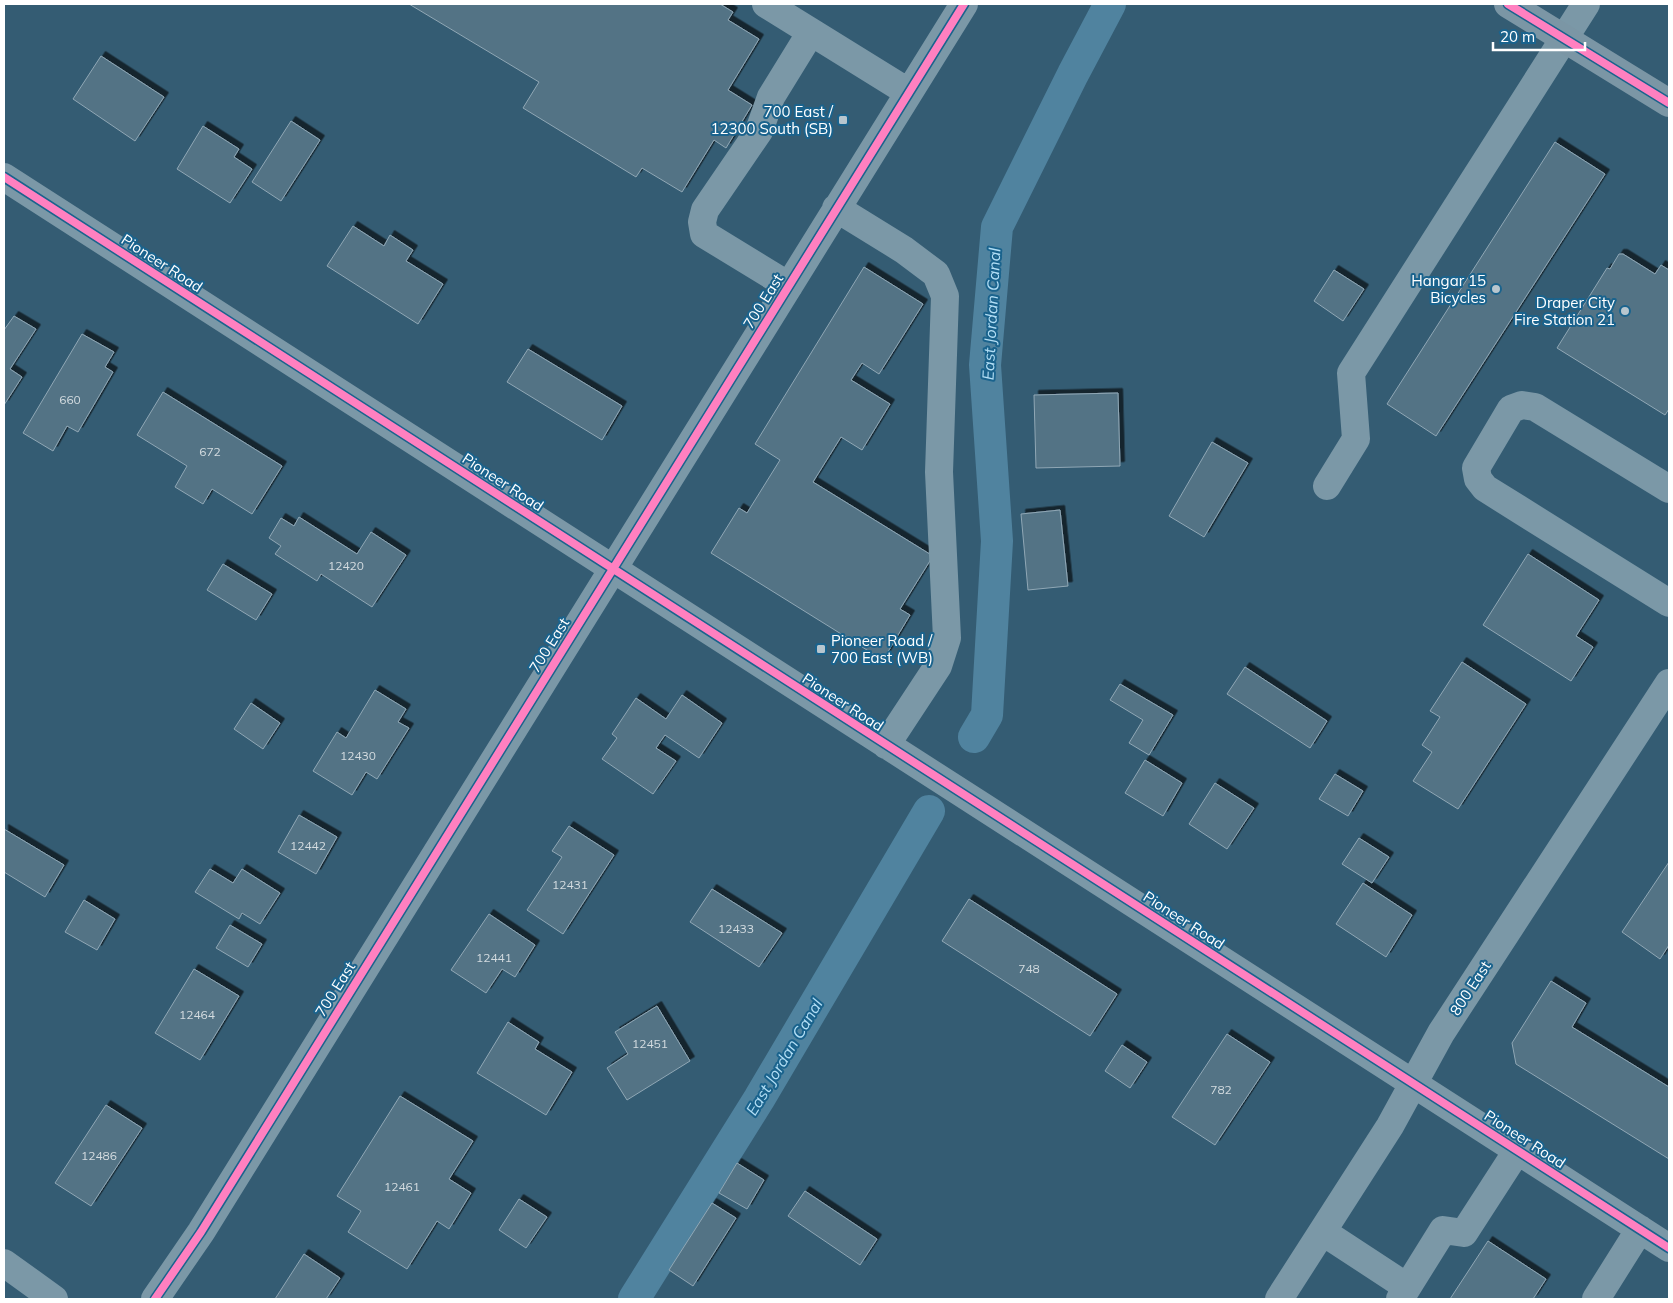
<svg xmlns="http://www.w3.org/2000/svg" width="1673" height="1303" font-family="Mulish,sans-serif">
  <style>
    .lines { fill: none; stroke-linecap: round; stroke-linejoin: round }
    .canal { stroke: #50839f; stroke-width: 32 }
    .building { fill: #527385; stroke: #90a7b5; filter: url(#shadow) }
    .minor { stroke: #7b98a7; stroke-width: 28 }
    .major { stroke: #7b96a5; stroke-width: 28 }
    .cycleway-casing { stroke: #1a638d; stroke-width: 11 }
    .cycleway { stroke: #ff80c0; stroke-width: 8 }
    .poi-dot { fill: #b8c6ce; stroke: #1a638d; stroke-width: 2 }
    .labels { text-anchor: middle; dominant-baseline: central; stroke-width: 4; stroke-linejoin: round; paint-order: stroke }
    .number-label { font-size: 12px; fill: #d4dce0 }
    .poi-label { font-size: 15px; fill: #fff; stroke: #1a638d; text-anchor: end }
    .street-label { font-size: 15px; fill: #fff; stroke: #1a638d }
    .water-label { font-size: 16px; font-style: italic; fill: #b2def5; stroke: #1a638d }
  </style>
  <defs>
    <filter id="shadow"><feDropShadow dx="4.5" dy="-4.5" stdDeviation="0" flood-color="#0009"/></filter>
  </defs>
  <rect width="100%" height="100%" fill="#345c73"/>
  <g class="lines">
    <!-- canal -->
    <path class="canal" d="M974 737 987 715 997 541 985 365 997 227 1073 74 1110 4
      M634 1299 759 1099 929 811"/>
  </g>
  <!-- building -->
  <path class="building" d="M409 4H720L733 12 728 20 759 39 728 90 752 105 726 148 714 140 682 192 642 168 636 177 523 108 539 82Z
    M101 56 164 97 135 141 73 99Z
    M291 121 320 140 281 201 252 182Z
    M203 126 239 149 234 157 252 169 230 203 177 169Z
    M1555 142 1605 174 1436 436 1387 404Z
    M353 226 384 246 390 235 413 250 406 261 443 284 418 324 327 266Z
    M1619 254H1623L1655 274 1661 265 1669 270V409L1665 415 1557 348 1607 268 1610 269Z
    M864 267 923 304 879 374 862 363 851 380 890 404 862 450 841 437 813 482 933 556 900 609 910 615 883 660 711 553 739 508 747 513 780 460 755 444Z
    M1334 270 1364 289 1343 321 1314 301Z
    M14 316 36 329 10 369 22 377 4 405V330Z
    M82 334 114 352 105 367 113 372 78 432 67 426 53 451 23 433Z
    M528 349 622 406 602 440 507 382Z
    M163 392 282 466 252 514 212 489 203 504 175 487 187 466 137 435Z
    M1118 393 1120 466 1036 468 1034 395Z
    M1212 442 1248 463 1204 537 1169 516Z
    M1060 510 1068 586 1028 590 1021 514Z
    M299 517 357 554 371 532 406 555 372 607 321 574 317 581 275 554 281 546 269 538 281 518 294 526Z
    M1528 554 1599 600 1576 636 1593 647 1571 681 1483 625Z
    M223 564 272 594 256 620 207 590Z
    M1462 662 1526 704 1458 809 1413 781 1432 752 1422 745 1440 717 1430 711Z
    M1245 667 1327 721 1310 748 1227 694Z
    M1120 684 1173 715 1149 755 1129 743 1143 720 1110 700Z
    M375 690 406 709 398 722 409 728 377 779 366 772 352 795 313 771 337 732 346 738Z
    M682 695 722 723 699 758 665 735 656 748 676 761 653 794 602 759 617 738 612 734 636 698 666 719Z
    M251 703 280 723 263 749 234 729Z
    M1145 760 1182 783 1163 816 1125 793Z
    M1335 774 1363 791 1348 816 1319 799Z
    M1215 783 1254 808 1227 849 1189 824Z
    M299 815 337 837 316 874 278 852Z
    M569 826 614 855 563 934 527 910 562 857 552 851Z
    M4 829 64 865 45 897 4 872Z
    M1359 838 1389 857 1372 883 1342 864Z
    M1669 862V945L1660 959 1622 932Z
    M210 869 233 883 242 869 280 893 260 924 242 913 239 919 195 892Z
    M1363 883 1412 915 1386 957 1336 924Z
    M712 889 782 933 759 967 690 922Z
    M969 899 1117 994 1090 1036 942 941Z
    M84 900 115 919 97 950 65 932Z
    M489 914 535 945 515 977 502 969 486 993 451 970Z
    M230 925 262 944 248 967 216 948Z
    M194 969 239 996 200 1060 155 1033Z
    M1551 981 1586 1003 1572 1027 1669 1087V1159L1516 1064 1512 1043Z
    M657 1006 690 1061 627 1100 607 1068 628 1054 615 1032Z
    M508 1022 539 1042 535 1049 572 1072 546 1115 477 1073Z
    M1227 1034 1270 1062 1215 1145 1172 1117Z
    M1122 1045 1147 1062 1130 1088 1105 1071Z
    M400 1096 473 1141 449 1179 471 1193 449 1229 437 1221 407 1269 348 1232 361 1211 337 1196Z
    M106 1105 142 1128 91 1206 55 1183Z
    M737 1163 764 1180 747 1209 719 1193Z
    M805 1191 877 1239 860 1265 788 1216Z
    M519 1199 547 1217 526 1248 499 1230Z
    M712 1203 736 1218 693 1286 669 1270Z
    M1488 1241 1546 1279 1533 1299H1450Z
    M304 1254 340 1278 326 1299H275Z"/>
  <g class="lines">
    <!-- minor -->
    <path class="minor" d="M766 4 908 92
      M4 177 1669 1248
      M836 208 904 250 936 274 945 296 939 472 947 638 938 666 886 745
      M789 286 704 234 702 222 705 210 759 131 771 97 811 32
      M1327 486 1356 439 1351 373 1586 4
      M1669 489 1535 407 1522 405 1511 409 1476 468 1478 479 1485 488 1669 603
      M1323 1232 1407 1287
      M4 1263 54 1299
      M155 1299 201 1232 964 4
      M1279 1299 1390 1126 1441 1033 1669 683
      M1400 1299 1443 1230 1464 1233 1517 1151
      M1596 1299 1640 1229"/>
    <!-- major -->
    <path class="major" d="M1508 4 1669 103"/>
    <!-- cycleway casing -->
    <g class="cycleway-casing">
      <path id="cycleway" d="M1508 4 1669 103
        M4 177 1669 1248
        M155 1299 201 1232 964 4"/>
    </g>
    <!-- cycleway -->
    <use href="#cycleway" class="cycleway"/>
  </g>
  <!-- markers -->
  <g class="poi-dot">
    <rect x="838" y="115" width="10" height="10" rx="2.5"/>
    <circle cx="1496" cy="289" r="5"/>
    <circle cx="1625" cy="311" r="5"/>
    <rect x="816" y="644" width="10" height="10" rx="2.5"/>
  </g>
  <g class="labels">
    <!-- number labels -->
    <g class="number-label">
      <text x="70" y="399">660</text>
      <text x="210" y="451">672</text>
      <text x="346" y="565">12420</text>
      <text x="358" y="755">12430</text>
      <text x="308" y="845">12442</text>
      <text x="570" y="884">12431</text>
      <text x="736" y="928">12433</text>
      <text x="494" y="957">12441</text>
      <text x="1029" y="968">748</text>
      <text x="197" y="1014">12464</text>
      <text x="650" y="1043">12451</text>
      <text x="1221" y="1089">782</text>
      <text x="99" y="1155">12486</text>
      <text x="402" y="1186">12461</text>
    </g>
    <!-- poi labels -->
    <g class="poi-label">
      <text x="833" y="111">700 East /<tspan x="833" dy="17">12300 South (SB)</tspan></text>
      <text x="1486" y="280">Hangar 15<tspan x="1486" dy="17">Bicycles</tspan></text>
      <text x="1615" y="302">Draper City<tspan x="1615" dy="17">Fire Station 21</tspan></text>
      <text x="831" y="640" text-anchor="start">Pioneer Road /<tspan x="831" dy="17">700 East (WB)</tspan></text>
    </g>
    <!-- street labels -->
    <g class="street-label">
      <text transform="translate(162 263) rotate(33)">Pioneer Road</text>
      <text transform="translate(763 301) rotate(-58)">700 East</text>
      <text transform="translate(503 482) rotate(33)">Pioneer Road</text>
      <text transform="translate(549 645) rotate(-58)">700 East</text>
      <text transform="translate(843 702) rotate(33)">Pioneer Road</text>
      <text transform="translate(1184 920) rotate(33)">Pioneer Road</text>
      <text transform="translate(1470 988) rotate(-57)">800 East</text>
      <text transform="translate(335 989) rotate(-58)">700 East</text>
      <text transform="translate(1525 1139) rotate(33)">Pioneer Road</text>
    </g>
    <!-- water labels -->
    <g class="water-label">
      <text transform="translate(991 314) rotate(-87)">East Jordan Canal</text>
      <text transform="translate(784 1057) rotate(-59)">East Jordan Canal</text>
    </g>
  </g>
  <!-- border -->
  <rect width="1673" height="1303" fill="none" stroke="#ffffff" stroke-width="10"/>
  <!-- scale -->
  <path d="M1493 42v8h92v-8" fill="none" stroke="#ffffff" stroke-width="2.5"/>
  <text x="1500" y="42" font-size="15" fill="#ffffff" stroke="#1a638d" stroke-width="4" paint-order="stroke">20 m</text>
</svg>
